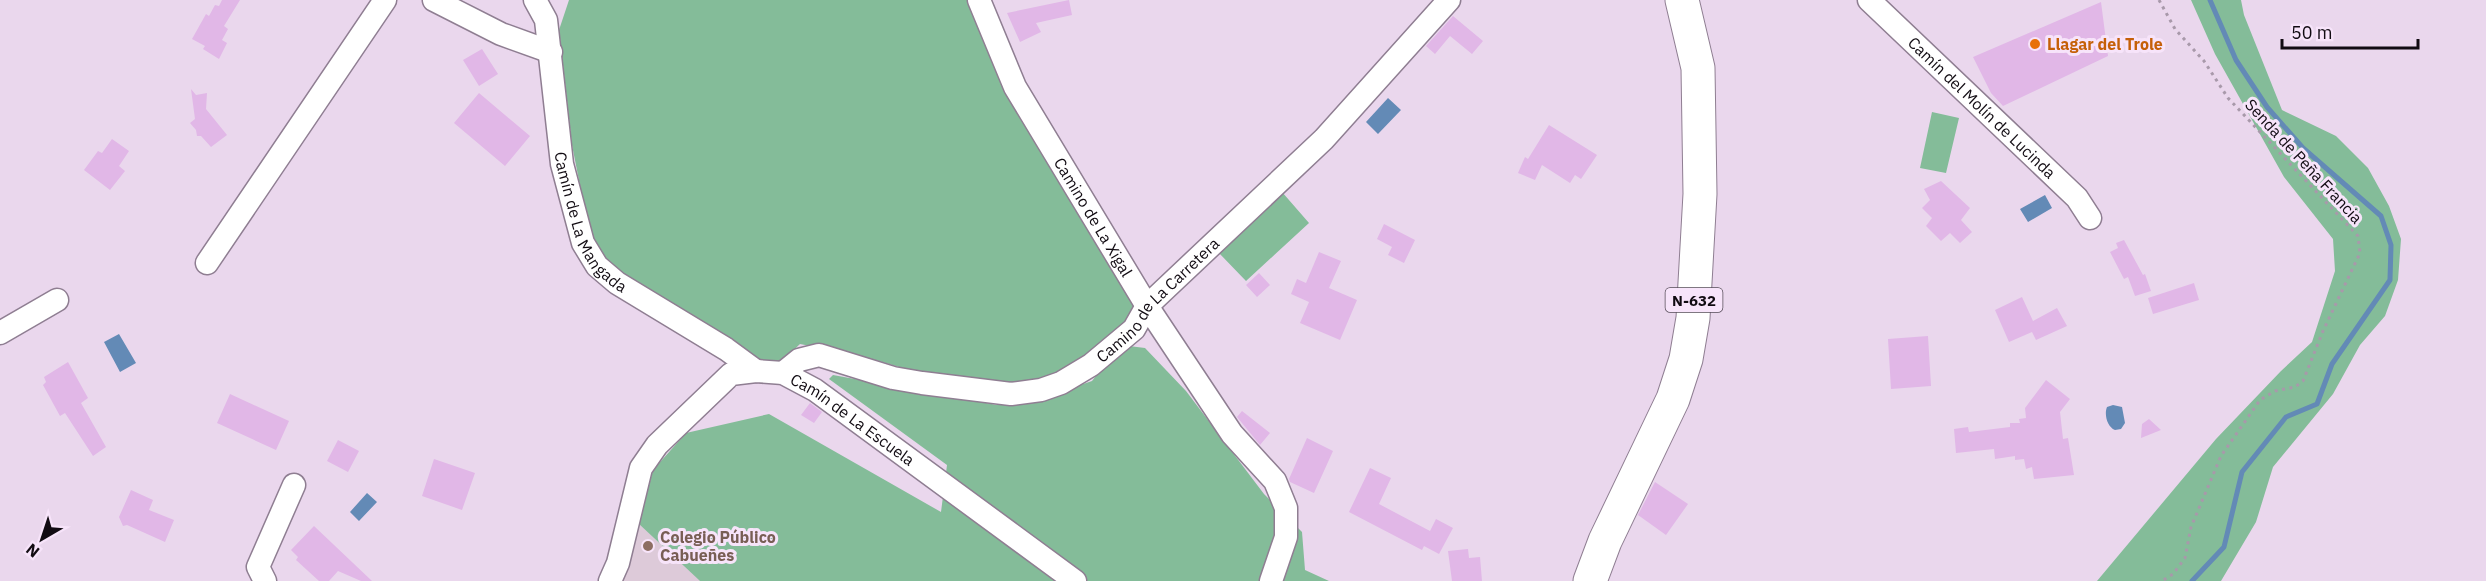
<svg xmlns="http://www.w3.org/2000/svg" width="2486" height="581" font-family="'IBM Plex Sans',sans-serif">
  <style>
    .education { fill: #ddcad9 }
    .green { fill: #84bc99 }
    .water { fill: #638ab6 }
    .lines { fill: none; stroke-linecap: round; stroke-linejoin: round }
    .stream { stroke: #638ab6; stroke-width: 5 }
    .building { fill: #e1b7e7 }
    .minor-casing { stroke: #8f7e92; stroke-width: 25 }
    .highway-casing { stroke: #8f7e92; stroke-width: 35 }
    .path { stroke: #a899aa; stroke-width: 3; stroke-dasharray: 3 4.5; stroke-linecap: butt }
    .minor { stroke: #fff; stroke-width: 22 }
    .highway { stroke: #fff; stroke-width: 33 }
    .food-dot { fill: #e8710a; stroke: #f7e4fa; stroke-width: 2 }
    .education-dot { fill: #8d6e63; stroke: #f7e4fa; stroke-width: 2 }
    .labels { text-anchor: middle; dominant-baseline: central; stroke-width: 6; stroke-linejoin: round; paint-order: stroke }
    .shield { fill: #f7e4fa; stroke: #564c58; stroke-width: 1.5 }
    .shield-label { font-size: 15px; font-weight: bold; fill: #110b12 }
    .food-label { font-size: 16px; font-weight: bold; fill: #c56008; stroke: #f7e4fa; text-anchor: start }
    .street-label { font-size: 16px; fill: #110b12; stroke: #f7e4fa }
    .education-label { font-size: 16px; font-weight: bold; fill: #785e54; stroke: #f7e4fa; text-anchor: start }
  </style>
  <rect width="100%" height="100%" fill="#ead7ed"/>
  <!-- education -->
  <path class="education" d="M639 524 700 581H621L628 567Z"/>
  <!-- green -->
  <path class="green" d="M569 0H971L1135 302 1128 327 1076 366 1038 386 940 379 862 356 800 344 779 364 764 363 613 269 589 231 572 145 559 30Z
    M2191 0H2241L2244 15 2282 110 2336 136 2368 168 2389 206 2401 239 2398 280 2385 316 2360 345 2333 394 2273 467 2256 522 2221 581H2097L2216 439 2281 371 2312 342 2335 271 2333 239 2284 177 2215 54Z
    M1932 112 1959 118 1946 173 1920 168Z
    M1282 192 1309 223 1246 281 1219 253Z
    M1129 346 1145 348 1186 391 1264 494 1302 532 1305 570 1329 581H700L639 524 653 470 686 433 769 414 941 512 947 465 829 379 833 375 997 405 1048 396 1092 381 1108 360Z"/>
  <!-- water -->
  <path class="water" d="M1388 98 1401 110 1378 134 1366 122Z
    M2045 195 2052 208 2028 222 2020 209Z
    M119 334 136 363 120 372 104 342Z
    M2113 405 2122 407 2125 423 2121 429 2115 430C2107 427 2104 414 2107 407Z
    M367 493 377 502 359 521 350 512Z"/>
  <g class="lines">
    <!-- stream -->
    <path class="stream" d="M2192 581 2224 547 2242 472 2286 417 2317 404 2332 364 2390 280 2391 245 2381 216 2303 148 2267 107 2236 60 2210 0"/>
  </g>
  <!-- building -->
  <path class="building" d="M222 0H240L224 26 228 29 222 40 227 43 219 59 203 49 205 46 192 39 206 14 209 16 215 5 219 6Z
    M1069 0 1072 15 1036 23 1041 32 1020 42 1007 13Z
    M2101 2 2108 56 2003 106 1991 93 1973 57Z
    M1453 16 1483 41 1472 54 1450 36 1435 54 1426 46Z
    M482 49 498 74 479 86 463 60Z
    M191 89 196 95 207 93 206 109 227 135 211 147 201 136H197L196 130 190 123 195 119Z
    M479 93 530 136 505 166 454 123Z
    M1549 125 1597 155 1581 179 1575 175 1570 183 1542 165 1535 180 1518 173 1525 157 1528 159Z
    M112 139 129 151 119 166 125 171 110 190 84 170 98 151 102 153Z
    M1941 181 1970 208 1961 220 1972 232 1960 243 1950 233 1941 241 1926 226 1932 218 1922 208 1930 200 1924 189Z
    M1384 224 1415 240 1404 263 1388 255 1392 247 1377 239Z
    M2124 240 2143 275 2145 274 2151 291 2135 296 2128 277 2124 279 2110 252 2118 248 2116 243Z
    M1319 252 1341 261 1329 288 1357 300 1340 340 1300 323 1309 302 1291 294 1297 279 1306 283Z
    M1259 273 1270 285 1257 297 1246 285Z
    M2194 283 2199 300 2153 314 2148 298Z
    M2022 297 2033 321 2057 308 2067 326 2036 340 2032 332 2009 342 1995 310Z
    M1928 336 1931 386 1891 389 1888 339Z
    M68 362 88 398 81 403 106 447 93 456 65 413 60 416 43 385 46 382 44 377Z
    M2046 380 2070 399 2060 412 2063 439 2068 438 2074 475 2034 479 2032 467 2026 469 2024 459 2015 460V456L1995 459 1994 449 1956 453 1954 429 1968 427 1969 432 2010 427V423H2020L2019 419 2026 418 2025 408Z
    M230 394 289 421 276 450 217 423Z
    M810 403 822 412 814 423 801 415Z
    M1242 411 1270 433 1260 445 1237 417Z
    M2149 419 2161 430 2141 438 2142 424Z
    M1307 438 1333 451 1314 493 1290 482 1289 479Z
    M338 440 359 451 348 472 327 461Z
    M434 459 475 473 462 510 422 496Z
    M1370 468 1391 478 1379 504 1430 531 1436 519 1453 528 1439 554 1424 546 1422 550 1349 512Z
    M1655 482 1688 504 1666 535 1638 515Z
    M131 490 153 500 149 510 174 520 165 542 127 525 123 526 119 517Z
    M314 526 372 581H361L338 571 329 581H319L296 560 298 557 291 550Z
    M1468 549 1469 558 1480 557 1482 581H1452L1448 551Z"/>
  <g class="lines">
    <!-- minor casing -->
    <g class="minor-casing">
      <g id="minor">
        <path d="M434 0 501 34 551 52"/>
        <path id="s1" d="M535 0 546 20 562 164 583 243 597 266 617 283 726 349 756 371"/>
        <path id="s2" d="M979 0 1015 87 1147 306 1232 434 1275 481 1286 508V537L1271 581"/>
        <path id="s3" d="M1869 0 2077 198 2090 218"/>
        <path d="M207 263 385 0"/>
        <path d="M0 333 57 300"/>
        <path id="s4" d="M783 373 799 360 819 355 893 378 922 383 1011 394 1041 390 1061 383 1091 365 1134 329 1147 306 1324 139 1449 0"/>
        <path d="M265 581 258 567 294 485"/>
        <path id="s5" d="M610 581 618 563 641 468 657 445 731 374 756 371 783 373 815 390 1075 581"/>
      </g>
    </g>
    <!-- highway casing -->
    <g class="highway-casing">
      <path id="highway" d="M1590 581 1605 541 1673 399 1686 359 1693 318 1700 194 1698 68 1682 0"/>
    </g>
    <!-- path -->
    <path class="path" d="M2159 0 2175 29 2204 61 2228 98 2358 236 2360 253 2323 331 2303 381 2295 387 2275 391 2260 400 2221 456 2191 527 2185 558 2173 574 2162 581"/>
    <!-- minor -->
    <use href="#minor" class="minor"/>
    <!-- highway -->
    <use href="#highway" class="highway"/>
  </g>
  <!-- markers -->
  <circle class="food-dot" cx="2035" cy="44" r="6"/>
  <circle class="education-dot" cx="648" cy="546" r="6"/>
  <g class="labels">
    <!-- shield labels -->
    <rect class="shield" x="1665.5" y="288" width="57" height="24" rx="4.5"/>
    <g class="shield-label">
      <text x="1694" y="300">N-632</text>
    </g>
    <!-- food labels -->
    <g class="food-label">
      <text x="2047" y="44">Llagar del Trole</text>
    </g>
    <!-- street labels -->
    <g class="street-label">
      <text stroke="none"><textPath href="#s3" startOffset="156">Camín del Molín de Lucinda</textPath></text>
      <text transform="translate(2304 161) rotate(47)">Senda de Peña Francia</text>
      <text stroke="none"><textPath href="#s2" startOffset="246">Camino de La Xigal</textPath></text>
      <text stroke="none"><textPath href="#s1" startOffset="234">Camín de La Mangada</textPath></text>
      <text stroke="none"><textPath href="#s4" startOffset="418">Camino de La Carretera</textPath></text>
      <text stroke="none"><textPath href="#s5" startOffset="384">Camín de La Escuela</textPath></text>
    </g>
    <!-- education labels -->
    <g class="education-label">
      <text x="660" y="537">Colegio Público<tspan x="660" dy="18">Cabueñes</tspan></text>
    </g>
  </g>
  <!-- north arrow -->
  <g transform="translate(42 539) rotate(219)" stroke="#f7e4fa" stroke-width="4.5" paint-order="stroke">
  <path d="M0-4.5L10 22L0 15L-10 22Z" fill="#110b12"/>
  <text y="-9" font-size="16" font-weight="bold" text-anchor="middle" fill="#110b12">N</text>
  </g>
  <!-- scale -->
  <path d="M2282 39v9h136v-9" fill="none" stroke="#110b12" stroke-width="3"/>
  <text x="2291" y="39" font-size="18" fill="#110b12" stroke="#f7e4fa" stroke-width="4.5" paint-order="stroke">50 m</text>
</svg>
